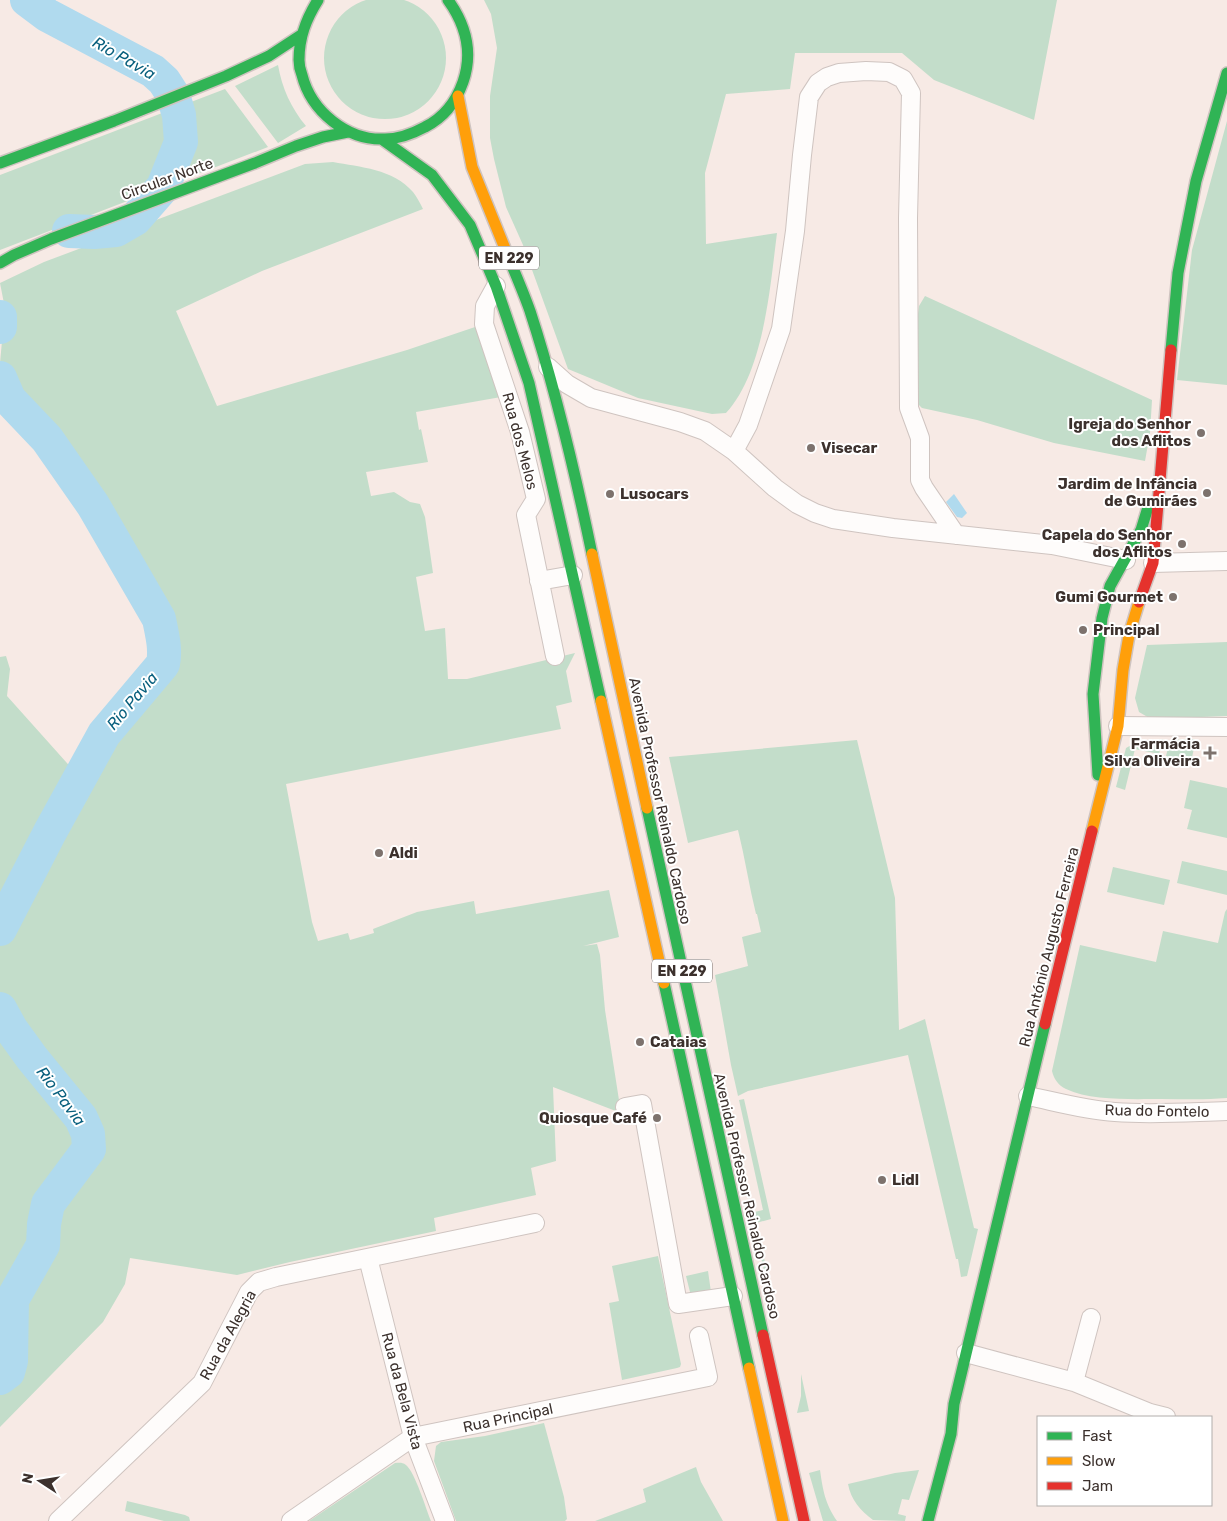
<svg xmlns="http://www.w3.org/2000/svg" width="1227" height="1521" font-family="Rubik,sans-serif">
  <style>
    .green { fill: #c3ddca }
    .water { fill: #b0daee }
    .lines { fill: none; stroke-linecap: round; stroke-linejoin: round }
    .river { stroke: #b0daee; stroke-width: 34 }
    .street-casing { stroke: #cfc4c0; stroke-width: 20 }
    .fast-casing { stroke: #cfc4c0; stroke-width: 14 }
    .slow-casing { stroke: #cfc4c0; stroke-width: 14 }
    .jam-casing { stroke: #cfc4c0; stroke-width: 14 }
    .street { stroke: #fefcfb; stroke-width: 18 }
    .fast { stroke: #30b455; stroke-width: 11 }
    .slow { stroke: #ff9f0a; stroke-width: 11 }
    .jam { stroke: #e5322d; stroke-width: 11 }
    .poi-dot { fill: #7d726d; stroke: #fff; stroke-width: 2 }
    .labels { text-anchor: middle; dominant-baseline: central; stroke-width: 4; stroke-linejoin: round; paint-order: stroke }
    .shield { fill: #fff; stroke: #766f6c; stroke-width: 1 }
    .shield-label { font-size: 14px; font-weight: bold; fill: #3c312d }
    .street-label { font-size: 15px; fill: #3c312d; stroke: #fff }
    .poi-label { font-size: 15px; font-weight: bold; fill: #3c312d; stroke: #fff; text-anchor: end }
    .water-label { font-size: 16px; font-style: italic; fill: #085f7d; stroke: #fff }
  </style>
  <rect width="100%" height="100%" fill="#f7eae5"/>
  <!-- green -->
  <path class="green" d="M324 58a61 61 0 1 1 122 0a61 61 0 1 1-122 0Z
    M484 0H1057L1034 120 934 80 902 53H795L790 89 726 94 705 173 706 244 777 233C770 287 764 372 726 413L712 414 638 398 568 369 523 245 506 207 494 159 490 138V96L497 48 491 14Z
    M278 65C282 88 291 108 306 126L278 143 235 86Z
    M225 89 268 147 0 250V175Z
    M1227 121V385L1177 380 1192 250Z
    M333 162C360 167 393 169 413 192 417 197 420 203 423 209L262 271 176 311 217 406 407 350 478 326 501 397 416 412 419 430 421 429 428 462 366 472 371 496 394 492 410 502 420 504 425 517 433 573 416 577 425 631 445 628 448 679H467L575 653 566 671 572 702 556 706 561 729 286 784 312 922 318 941 348 933 350 940 374 933 373 929 417 912 474 901 476 914 609 890 619 937 583 946 597 944 600 955 605 1010 621 1113 553 1087 556 1161 531 1168 536 1195 434 1218 436 1231 290 1262 237 1275 130 1258 125 1284 103 1322 0 1427V657L6 656 10 669 7 696 75 772 81 763 108 736 161 676 169 663 167 633 163 621 99 503 51 437 17 400 11 391 0 363 2 341 8 324 0 283 44 262 305 164Z
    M925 296 1152 400 1150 433 1145 461 1054 443 977 420 922 408 916 402 913 351 919 306Z
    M1227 642V716L1151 719 1139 712 1135 698 1147 645Z
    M1163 739 1159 754 1135 749 1125 790 1116 787 1126 748 1135 743Z
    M1196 739 1191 762 1166 756 1170 740Z
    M857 740 895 898 899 1030 925 1019 974 1228 978 1229 967 1276 961 1277 958 1259H956L908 1055 748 1091 738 1096 731 1065 715 975 748 966 742 937 761 932 757 914H756C749 886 745 858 738 830L688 843 669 757Z
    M1190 780 1227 788V838L1187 829 1192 810 1184 808Z
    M1182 861 1227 871V895L1177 883Z
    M1113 867 1170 880 1164 905 1107 892Z
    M1227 909V1098C1205 1100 1183 1099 1161 1099 1133 1099 1091 1101 1066 1089 1058 1085 1054 1079 1052 1071L1080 945 1156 962 1163 931 1218 943 1225 912Z
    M744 1099 771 1219 756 1223 774 1302 772 1303 750 1213 763 1210 739 1100Z
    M658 1256 681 1364 680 1367 677 1368 622 1380 609 1303 619 1301 612 1266Z
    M708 1271 711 1292 691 1296 686 1276Z
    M801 1374 809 1411 797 1413 801 1396Z
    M544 1423 564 1497 567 1519 565 1521H456L434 1461 436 1446 441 1442 485 1436Z
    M395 1463C399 1463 402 1462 406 1465 415 1472 426 1509 431 1521H309Z
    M696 1467 701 1482 723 1521H595L646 1502 643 1489Z
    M820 1470C823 1491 825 1503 837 1521H823L809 1473Z
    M919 1470 909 1500 902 1499 898 1514 906 1516 905 1521 873 1520C860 1510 851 1500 848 1484L895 1473Z
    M127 1501 185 1515 189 1517 190 1521H164L125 1511Z"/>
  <!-- water -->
  <path class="water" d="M954 494 967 513 962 518 957 517 946 502Z"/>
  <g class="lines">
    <!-- river -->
    <path class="river" d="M27 0 47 15 153 71 164 81 173 95 179 115 181 142 163 187 135 219 116 230 94 232 69 231
      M0 317V327
      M0 378 9 399 47 439 93 505 159 619C162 634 166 649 163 664L104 734 50 832 0 929
      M0 1009 11 1029 32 1058 81 1118 88 1134 89 1149 48 1204 44 1224 43 1245 12 1300 11 1361 8 1372 0 1378"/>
    <!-- street casing -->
    <g class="street-casing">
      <path id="street" d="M496 286 485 306 484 324 520 432 536 499 526 515 555 656
        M548 367 567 384 591 398 680 422 705 431 734 451 775 488 797 504 815 513 833 519 893 528 1052 545 1126 560
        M734 451 748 425 781 329 795 231 802 155 809 97 818 83 827 77 839 73 866 71 889 72 903 79 911 93 908 218 909 408 920 438V480L924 488 956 535
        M1153 563 1227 561
        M539 581 573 575
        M1118 726 1227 727
        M1028 1096C1057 1102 1085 1110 1115 1112 1152 1115 1190 1112 1227 1111
        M625 1107 642 1104 678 1304 733 1296
        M368 1258 413 1437 445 1521
        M1091 1318 1074 1382 1150 1413 1166 1417
        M966 1353 1074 1382
        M58 1521 202 1383 249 1292 259 1282 276 1277 535 1223
        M291 1521 413 1437 708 1377 699 1336"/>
    </g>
    <!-- fast casing -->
    <g class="fast-casing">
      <path id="fast" d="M318 0C306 19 299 37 299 60 299 65 300 70 302 75 311 111 347 141 385 139 400 139 412 134 425 127 443 118 456 102 463 82 473 53 466 25 448 0
        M383 140 432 175 470 225 496 286 529 383 601 701
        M0 163 114 121 226 76 269 56 301 35
        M506 251C514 271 523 291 530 311 556 391 575 472 592 554
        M0 263 14 255 51 239 255 163 296 146 323 137 348 132
        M1171 350 1178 273 1196 181 1227 73
        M1098 775 1093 694 1102 618 1110 586 1141 530 1149 504
        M647 808 763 1335
        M664 983 749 1368
        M928 1521 951 1434 954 1404 1045 1024"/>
    </g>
    <!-- slow casing -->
    <g class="slow-casing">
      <path id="slow" d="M458 96 472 167 506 251
        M592 554 647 808
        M601 701 664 983
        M1092 831 1118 726 1123 670 1129 635 1139 602
        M749 1368 783 1521"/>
    </g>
    <!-- jam casing -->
    <g class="jam-casing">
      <path id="jam" d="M1139 602 1153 563 1171 350
        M1045 1024 1092 831
        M763 1335 804 1521"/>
    </g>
    <!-- street -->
    <use href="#street" class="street"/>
    <!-- fast -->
    <use href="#fast" class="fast"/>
    <!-- slow -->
    <use href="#slow" class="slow"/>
    <!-- jam -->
    <use href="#jam" class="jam"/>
  </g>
  <!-- markers -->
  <g class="poi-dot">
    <circle cx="1201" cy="433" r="5"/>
    <circle cx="811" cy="448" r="5"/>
    <circle cx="1207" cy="493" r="5"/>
    <circle cx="610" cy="494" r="5"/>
    <circle cx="1182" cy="544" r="5"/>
    <circle cx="1173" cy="597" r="5"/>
    <circle cx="1083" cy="630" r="5"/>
    <path d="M1207.5 745.5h5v5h5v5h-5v5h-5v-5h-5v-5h5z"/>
    <circle cx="379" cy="853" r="5"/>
    <circle cx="640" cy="1042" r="5"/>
    <circle cx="657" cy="1118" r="5"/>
    <circle cx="882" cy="1180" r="5"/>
  </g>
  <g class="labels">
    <!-- shield labels -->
    <g class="shield">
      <rect x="479" y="246.5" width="60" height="23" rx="4"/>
      <rect x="652" y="959.5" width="60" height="23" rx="4"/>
    </g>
    <g class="shield-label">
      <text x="509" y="258">EN 229</text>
      <text x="682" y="971">EN 229</text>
    </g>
    <!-- street labels -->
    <g class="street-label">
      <text transform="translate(167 179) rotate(-20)">Circular Norte</text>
      <text transform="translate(520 441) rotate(75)">Rua dos Melos</text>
      <text transform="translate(660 801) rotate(78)">Avenida Professor Reinaldo Cardoso</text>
      <text transform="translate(1049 947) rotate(-76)">Rua António Augusto Ferreira</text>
      <text transform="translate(1157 1111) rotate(1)">Rua do Fontelo</text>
      <text transform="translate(747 1196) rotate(77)">Avenida Professor Reinaldo Cardoso</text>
      <text transform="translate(228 1335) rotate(-61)">Rua da Alegria</text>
      <text transform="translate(402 1391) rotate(75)">Rua da Bela Vista</text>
      <text transform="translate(508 1418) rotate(-12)">Rua Principal</text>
    </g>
    <!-- poi labels -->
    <g class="poi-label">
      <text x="1191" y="424">Igreja do Senhor<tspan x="1191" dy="17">dos Aflitos</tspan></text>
      <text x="821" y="448" text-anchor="start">Visecar</text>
      <text x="1197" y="484">Jardim de Infância<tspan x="1197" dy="17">de Gumirães</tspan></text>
      <text x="620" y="494" text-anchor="start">Lusocars</text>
      <text x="1172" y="535">Capela do Senhor<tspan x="1172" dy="17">dos Aflitos</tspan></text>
      <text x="1163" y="597">Gumi Gourmet</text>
      <text x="1093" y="630" text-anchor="start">Principal</text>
      <text x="1200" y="744">Farmácia<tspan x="1200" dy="17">Silva Oliveira</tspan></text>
      <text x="389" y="853" text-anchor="start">Aldi</text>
      <text x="650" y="1042" text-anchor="start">Cataias</text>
      <text x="647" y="1118">Quiosque Café</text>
      <text x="892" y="1180" text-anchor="start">Lidl</text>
    </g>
    <!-- water labels -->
    <g class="water-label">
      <text transform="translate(124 58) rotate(30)">Rio Pavia</text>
      <text transform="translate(132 701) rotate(-50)">Rio Pavia</text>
      <text transform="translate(61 1096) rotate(53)">Rio Pavia</text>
    </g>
  </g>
  <!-- legend -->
  <rect x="1037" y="1416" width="175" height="90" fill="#ffffff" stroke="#b1adab"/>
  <rect x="1047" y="1432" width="25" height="8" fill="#30b455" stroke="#b1adab"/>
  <text x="1082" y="1441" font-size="15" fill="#3c312d">Fast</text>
  <rect x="1047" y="1457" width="25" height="8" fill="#ff9f0a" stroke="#b1adab"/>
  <text x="1082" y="1466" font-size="15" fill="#3c312d">Slow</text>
  <rect x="1047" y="1482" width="25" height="8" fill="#e5322d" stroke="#b1adab"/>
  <text x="1082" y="1491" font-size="15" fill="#3c312d">Jam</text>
  <!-- north arrow -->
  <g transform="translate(40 1481) rotate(282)" stroke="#ffffff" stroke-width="4" paint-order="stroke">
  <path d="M0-4L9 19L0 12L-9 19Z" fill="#3c312d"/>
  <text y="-8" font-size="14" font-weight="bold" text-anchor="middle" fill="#3c312d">N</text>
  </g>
</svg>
